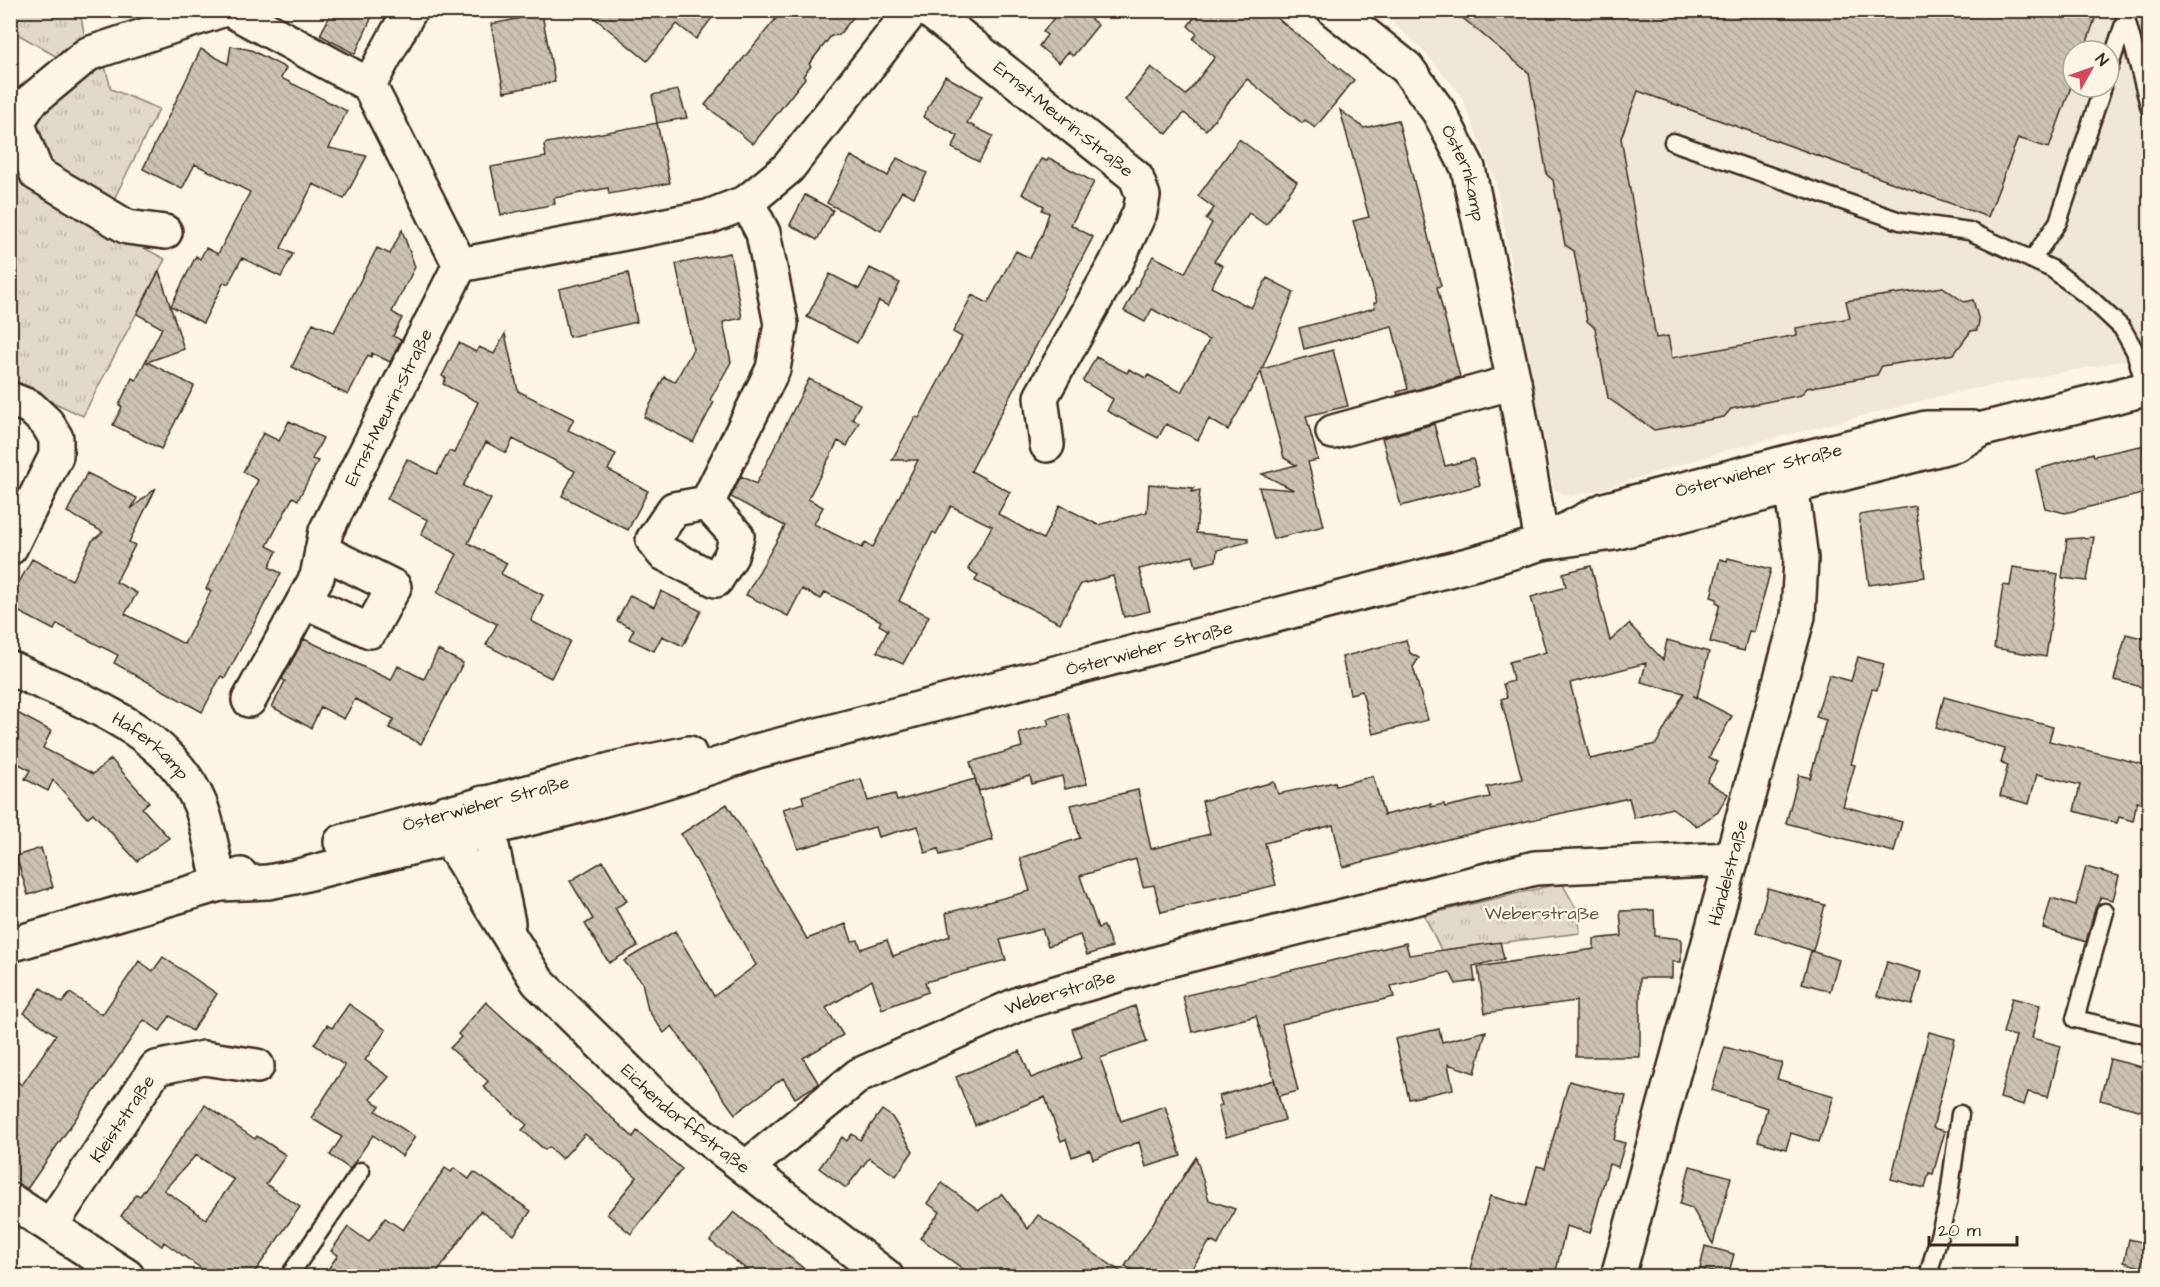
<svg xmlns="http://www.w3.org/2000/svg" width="2160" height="1287" font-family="'Architects Daughter',sans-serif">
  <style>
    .built { fill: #eee6d6; fill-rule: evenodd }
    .grass { fill: url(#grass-tufts); stroke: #8e8173; stroke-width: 1.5 }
    .building { fill: url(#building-back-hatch); stroke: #3b2a1e; stroke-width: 1.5; fill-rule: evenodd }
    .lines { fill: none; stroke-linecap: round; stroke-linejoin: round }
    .service-casing { stroke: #3b2a1e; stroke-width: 21 }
    .minor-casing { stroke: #3b2a1e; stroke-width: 38 }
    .tertiary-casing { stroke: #3b2a1e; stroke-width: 38 }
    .service { stroke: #fcf5e5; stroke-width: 16 }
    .minor { stroke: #fcf5e5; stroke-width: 33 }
    .tertiary { stroke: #fcf5e5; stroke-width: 33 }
    .labels { text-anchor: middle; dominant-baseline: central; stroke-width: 5; stroke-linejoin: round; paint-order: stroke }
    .street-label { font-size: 18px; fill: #3b2a1e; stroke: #fcf5e5 }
    .park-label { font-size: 18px; fill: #645648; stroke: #fcf5e5 }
  </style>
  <defs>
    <pattern id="grass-tufts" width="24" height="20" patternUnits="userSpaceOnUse" patternTransform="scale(1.5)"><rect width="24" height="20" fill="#e0d8c8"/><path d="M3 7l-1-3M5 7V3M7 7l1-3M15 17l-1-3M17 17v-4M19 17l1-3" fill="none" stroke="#c1baab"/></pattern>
    <pattern id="building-back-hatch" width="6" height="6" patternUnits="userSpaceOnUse" patternTransform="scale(1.5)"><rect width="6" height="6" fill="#ccc2b3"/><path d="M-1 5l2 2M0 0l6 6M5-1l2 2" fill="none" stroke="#b0a79a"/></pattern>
  </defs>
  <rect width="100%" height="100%" fill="#fcf5e5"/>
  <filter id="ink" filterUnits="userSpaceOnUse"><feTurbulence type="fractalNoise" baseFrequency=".0167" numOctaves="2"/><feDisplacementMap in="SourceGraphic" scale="12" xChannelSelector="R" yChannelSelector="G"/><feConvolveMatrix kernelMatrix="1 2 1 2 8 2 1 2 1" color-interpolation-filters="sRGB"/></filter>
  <g filter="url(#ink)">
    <!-- built -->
    <path class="built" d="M1380 11H2149V356L1957 392 1727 450 1599 490 1571 496 1554 490 1495 180 1461 95 1425 52ZM2073 51H2109V87H2073Z"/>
    <!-- grass -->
    <path class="grass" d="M11 11H80L85 39 57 57 11 30Z
      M103 59 111 89 159 109 111 205 47 170 34 119Z
      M11 156 15 160 29 187 165 259 83 416 11 383Z
      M1562 883 1578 912 1580 933 1441 950 1424 915Z"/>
    <!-- building -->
    <path class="building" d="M333 10H375L355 54 320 35Z
      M585 10H718L696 39 677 24 647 61Z
      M783 10H859L839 35 831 36 809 64 811 66 803 76 805 78 753 144 705 105Z
      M1060 10H1080L1098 25 1073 56 1068 52 1059 63 1039 46 1047 35 1043 32Z
      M1200 10H1267L1354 80 1315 128 1305 120 1302 123 1247 79 1206 130 1184 113 1167 134 1125 100 1151 67 1186 95 1215 57 1193 39 1197 34 1188 26Z
      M1453 10H2098L2084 51H2073V81L2049 148 2018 138 1988 217 1638 91 1621 138 1656 338 1668 336 1672 358 1797 335 1796 328 1850 318 1846 301 1943 287 1964 302 1973 300 1979 321 1977 330 1971 331 1954 354 1882 366 1877 375 1807 388 1801 395 1731 409 1724 417 1654 430 1608 398 1595 328 1587 321 1574 251 1565 245 1553 180 1547 175 1529 73Z
      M542 14 555 82 504 92 491 24Z
      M231 46 251 50 286 68 281 78 347 111 329 148 367 156 344 199 313 184 281 248 293 254 281 277 242 258 228 284 224 282 203 323 171 306 196 256 200 259 206 248 218 254 250 192 195 164 182 189 143 169 201 49 228 64Z
      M945 76 982 96 967 123 993 136 979 162 952 148 958 136 923 117Z
      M678 90 687 118 657 123 652 95Z
      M1340 110 1364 128 1398 120 1441 286 1437 287 1460 377 1398 395 1397 392 1408 389 1392 326 1304 349 1299 328 1375 308 1374 303 1377 302 1353 221 1369 217Z
      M657 123 670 183 609 194 608 188 554 198 555 204 501 215 491 167 546 157 544 145 547 143Z
      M1239 139 1297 182 1266 225 1249 213 1214 261 1223 266 1211 287 1251 308 1267 278 1294 292 1262 369 1333 350 1348 406 1306 416 1318 460 1308 462 1324 526 1273 539 1259 487 1294 490 1262 474 1296 465 1284 458 1261 372 1228 430 1209 419 1198 440 1166 424 1158 438 1107 411 1113 399 1083 381 1096 357 1127 373 1129 369 1146 378 1148 375 1181 392 1209 340 1152 309 1145 322 1124 311 1153 256 1185 273 1212 223 1206 219 1214 208 1198 196Z
      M851 156 888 176 897 158 927 173 914 197 902 191 881 231 827 203Z
      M1049 158 1094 182 1071 225 1093 237 971 471 1010 492 998 514 1043 539 1060 505 1098 525 1147 512 1149 484 1194 488 1192 492 1200 490 1196 533 1248 538V542L1217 550 1216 561 1196 566 1193 556 1139 569 1150 611 1124 617 1113 576 1081 584 1060 623 975 581 978 575 968 569 992 526 951 506 936 534 933 532 899 601 929 616 903 664 877 652 888 630 879 625 881 621 825 592 821 599 802 589 788 616 746 595 785 526 731 497 741 476 756 484 809 379 860 404 852 419 859 422 847 446 838 441 808 499 823 507 814 524 862 548 865 543 873 547 918 460H892L915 417 919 418 962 337 953 332 972 295 988 303 1016 251 1030 258 1042 235 1049 213 1042 210 1044 206 1022 194 1041 159 1047 161Z
      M805 195 833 210 817 240 790 225Z
      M402 230 415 267 392 312 402 318 393 336 401 340 390 362 372 353 371 357 368 355 348 395 292 367 313 323 334 332 377 248 390 254Z
      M730 253 742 318 723 322 731 362 710 400 714 402 693 442 644 417 664 377 675 382 693 349 676 264Z
      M870 268 900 283 888 306 879 301 857 343 807 317 830 274 859 289Z
      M159 271 184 349 147 362 194 386 161 449 113 425 122 407 119 405 132 378 136 380 162 328 137 314Z
      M628 273 637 322 569 337 559 289Z
      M505 334 518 391 574 419 568 430 616 454 608 470 648 491 628 530 562 496 575 471 513 439 506 453 486 442 463 486 491 499 468 543 507 563 501 574 543 595 531 621 570 641 551 678 486 645 497 624 437 593 457 554 421 535 428 520 387 499 407 459 437 474 449 451 454 453 478 402 443 384 446 378 442 376 459 343 476 352 479 347 494 354Z
      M289 421 323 438 312 459 318 461 298 500 293 497 267 546 277 551 269 567 281 573 225 678 221 676 202 712 114 663 118 655 57 624 54 630 10 607V599L32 559 72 580 92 541 103 532 67 512 87 473 137 498 131 509 156 488 129 542 135 545 116 582 137 593 125 614 184 644 211 591 206 589 258 480 243 472 263 433 279 441Z
      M1434 424 1445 466 1473 459 1480 485 1401 506 1382 438Z
      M2150 444V492L2065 513 2045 508 2036 470 2093 453 2094 456Z
      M1915 506 1925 577 1869 585 1859 515Z
      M2094 537 2087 581 2062 578 2067 539Z
      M1728 558 1771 569 1754 632 1749 631 1744 651 1710 642 1720 604 1716 602 1717 599 1711 597 1720 559 1727 561Z
      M1591 566 1610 641 1629 624 1663 660 1667 640 1709 652 1697 697 1693 696 1732 716 1709 757 1718 762 1707 782 1728 794 1718 812 1697 826 1672 808 1634 818 1629 798 1452 838 1343 867 1333 825 1265 843 1276 885 1161 912 1154 885 1143 887 1136 859 1080 876 1098 928 1104 926 1112 947 1087 955 1080 935 1048 946 1042 929 1000 940 1006 960 925 982 928 992 882 1009 872 980 826 1008 843 1035 803 1058 819 1084 795 1098 783 1078 735 1114 672 1026 664 1033 648 1010 642 982 624 961 675 931 714 996 756 965 681 834 727 804 807 939 846 924 852 941 858 940 861 949 887 940 893 956 950 936 946 913 1030 891 1020 858 1080 838 1071 805 1138 790 1151 849 1210 834 1202 801 1274 782 1278 794 1335 782 1336 786 1373 776 1384 815 1431 804V807L1444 804 1445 807 1490 797 1487 787 1522 779 1501 699 1507 697 1503 684 1513 681 1509 662 1546 652 1531 597 1566 587 1563 573ZM1646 663 1641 682 1684 693 1656 744 1590 759 1570 683Z
      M2013 567 2058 574 2046 657 1994 648 2003 585 2010 586Z
      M661 591 701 611 683 646 662 636 654 651 629 639 634 629 617 621 630 595 654 607Z
      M2126 634 2150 640V689L2114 680Z
      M304 639 391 680 398 666 424 679 438 650 463 663 421 744 389 728 394 719 355 699 344 719 321 707 311 728 272 707 285 681 282 679Z
      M1406 640 1410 653 1419 658 1413 667 1428 720 1373 734 1362 691 1350 694 1342 657Z
      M1858 657 1884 664 1877 690 1872 689 1851 764 1855 765 1843 806 1902 822 1894 852 1786 823 1799 775 1810 778 1826 720 1816 717 1829 675 1851 681Z
      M1944 697 2053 727 2049 741 2150 766V805L2137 802 2133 821 2119 817 2117 823 2074 811 2080 785 2037 774 2029 804 2000 796 2008 765 2001 763 2005 749 1936 728Z
      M10 709 51 731 43 748 93 774 111 759 149 802 142 808 169 838 137 861 93 813 87 818 53 780 48 791 25 779 30 770 10 759Z
      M1068 713 1087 784 1065 789 1062 776 1032 784 1030 776 979 791 970 762 1022 747 1019 733 1049 725 1047 719Z
      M861 779 868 801 895 794 897 801 975 779 993 840 940 855 938 849 925 853 918 826 878 837 875 827 798 849 783 809 804 803 802 796Z
      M41 848 53 887 28 895 16 856Z
      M603 861 627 901 615 908 638 946 609 963 585 924 593 919 570 881Z
      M2086 867 2119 876 2113 900 2101 897 2095 909 2086 942 2043 928 2051 898 2076 905Z
      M1768 888 1825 905 1813 951 1756 932Z
      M1654 910 1655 936 1681 939V962H1672V978H1640V1057H1576V1001L1485 1013 1478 967 1594 949V939L1622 936 1620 911Z
      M1500 942 1504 959 1473 966 1475 981 1456 984 1450 972 1391 986 1394 997 1282 1024 1298 1091 1279 1096 1256 1016 1192 1032 1183 996 1406 943 1409 955Z
      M1811 951 1839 960 1830 991 1802 983Z
      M163 957 217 994 192 1031 170 1016 160 1031 144 1020 27 1189 10 1181V1076L22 1085 56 1035 24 1013 41 988 62 1003 70 993 102 1015 139 961 153 971Z
      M1887 962 1921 972 1912 1005 1877 996Z
      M2012 998 2040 1005 2032 1038 2061 1046 2048 1097 2028 1092 2024 1105 2000 1098 2016 1036 2003 1033Z
      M486 1002 633 1137 637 1131 682 1169 631 1234 607 1214 637 1177 585 1134 562 1159 549 1147 545 1150 522 1130 527 1125 483 1087 488 1081 450 1048 461 1037 458 1034Z
      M349 1004 386 1030 365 1060 389 1077 370 1099 380 1106 376 1111 415 1137 402 1156 373 1135 350 1169 330 1155 342 1137 311 1118 345 1066 314 1044 327 1025 332 1028Z
      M1135 1006 1147 1042 1100 1058 1121 1121 1165 1106 1181 1156 1146 1167 1139 1142 1093 1159 1090 1150 1072 1157 1066 1139 1061 1141 1045 1097 975 1125 956 1077 1020 1051 1031 1078 1082 1058 1072 1029Z
      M1439 1029 1442 1042 1486 1031 1475 1073 1448 1064 1453 1089 1409 1099 1395 1039Z
      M1929 1032 1955 1039 1933 1128 1945 1131 1933 1174 1929 1173 1925 1188 1891 1179Z
      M1725 1047 1782 1063 1777 1079 1834 1096 1819 1142 1791 1133 1786 1149 1758 1141 1767 1108 1712 1090Z
      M2110 1059 2150 1069V1113L2100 1100Z
      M1274 1080 1285 1120 1226 1137 1218 1106 1222 1105 1219 1096Z
      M1569 1081 1626 1096 1614 1140 1625 1143 1618 1167 1609 1164 1590 1233 1566 1226 1555 1276H1468L1490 1196 1526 1206 1537 1166 1545 1168Z
      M205 1105 255 1139 257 1136 286 1155 266 1184 300 1207 252 1276H212L164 1242 162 1246 121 1216 136 1194 140 1196ZM196 1155 234 1180 206 1219 164 1190Z
      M882 1110 892 1117 913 1151 896 1176 869 1158 846 1188 819 1168 842 1137 847 1141 852 1134 860 1140Z
      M1196 1157 1209 1200 1235 1209 1218 1245 1210 1241 1187 1276H1142L1125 1266Z
      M1690 1166 1731 1177 1713 1244 1692 1208 1680 1204Z
      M445 1168 451 1172 454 1168 469 1179 474 1172 531 1211 514 1235 480 1211 435 1276H323L338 1255 331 1251 348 1227 369 1242 385 1218 403 1230Z
      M942 1183 979 1210 1002 1194 1028 1229 1038 1215 1127 1276H973L920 1238 940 1212 927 1203Z
      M734 1212 813 1276H755L710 1241Z
      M2129 1239 2150 1244V1270L2124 1262Z
      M1705 1246 1734 1254 1728 1276 1700 1269Z"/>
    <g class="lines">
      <!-- service casing -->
      <g class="service-casing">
        <path id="service" d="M2126 18 2150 109
          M2109 68 2126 18
          M1673 142 1900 221 1969 231 2052 269 2090 298 2122 328 2135 351 2146 389
          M2032 260 2058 222 2103 87
          M2105 912 2075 1019 2150 1036
          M289 1276 361 1171
          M1928 1276 1948 1203 1960 1114"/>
      </g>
      <!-- minor casing -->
      <g class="minor-casing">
        <g id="minor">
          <path d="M231 10 369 85"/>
          <path d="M410 10 369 85 460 265"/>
          <path id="s1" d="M928 10 1136 177 1143 196 1140 212 1116 263 1041 397 1047 445"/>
          <path id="s2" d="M1334 10 1407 68 1439 112 1468 168 1514 382 1542 543"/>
          <path d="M165 232 127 227 37 174 17 122 31 101 88 54 222 10"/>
          <path d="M10 399 30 407 47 423 56 438V456L10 548"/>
          <path d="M1333 432 1514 382"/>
          <path d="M707 503 737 536 731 556 716 580 663 553 653 540 674 509 707 503 773 369 781 324 763 233 747 202"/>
          <path d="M304 601 370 631 394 587 322 551"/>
          <path id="s3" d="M10 668C79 700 168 728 200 804 210 829 213 859 220 884"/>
          <path id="s4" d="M249 700 317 577 326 531 460 265 708 217 747 202 788 168 912 10"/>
          <path d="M483 803 508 923"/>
          <path id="s5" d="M446 812 457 852 538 982 660 1102 886 1276"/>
          <path id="s6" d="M746 1168 859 1075 1021 1003 1176 958 1535 868 1732 859"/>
          <path d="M10 1200 127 1276"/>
          <path id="s7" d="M51 1225 156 1068 204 1058 257 1066"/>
          <path id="s8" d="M1618 1276 1798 616 1801 559 1788 462"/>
        </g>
      </g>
      <!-- tertiary casing -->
      <g class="tertiary-casing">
        <g id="tertiary">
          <path id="s9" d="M1562 532 1604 510 1788 462 1926 428H1972"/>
          <path id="s10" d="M341 842 618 768 689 753"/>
          <path id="s11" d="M220 884 268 882 295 877C449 836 607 806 757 751L1479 562 1542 543 1614 533 1957 444 1983 429 2150 388"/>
          <path d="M10 945 220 884 241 875"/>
        </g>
      </g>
      <!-- service -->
      <use href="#service" class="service"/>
      <!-- minor -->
      <use href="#minor" class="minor"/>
      <!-- tertiary -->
      <use href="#tertiary" class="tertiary"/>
    </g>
  </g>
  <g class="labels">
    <!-- street labels -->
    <g class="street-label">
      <text stroke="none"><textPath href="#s1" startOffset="174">Ernst-Meurin-Straße</textPath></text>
      <text stroke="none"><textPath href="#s2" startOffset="214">Östernkamp</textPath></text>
      <text stroke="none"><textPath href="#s4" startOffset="326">Ernst-Meurin-Straße</textPath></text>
      <text stroke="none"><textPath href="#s9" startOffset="207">Österwieher Straße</textPath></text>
      <text stroke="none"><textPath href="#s11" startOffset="960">Österwieher Straße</textPath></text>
      <text stroke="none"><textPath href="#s3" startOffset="162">Haferkamp</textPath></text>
      <text stroke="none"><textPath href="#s10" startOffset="150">Österwieher Straße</textPath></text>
      <text stroke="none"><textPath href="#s8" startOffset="418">Händelstraße</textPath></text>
      <text stroke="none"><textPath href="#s6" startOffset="364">Weberstraße</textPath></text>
      <text stroke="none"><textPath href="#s5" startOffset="396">Eichendorffstraße</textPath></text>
      <text stroke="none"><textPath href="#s7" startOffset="128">Kleiststraße</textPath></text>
    </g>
    <!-- park labels -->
    <g class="park-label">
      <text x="1542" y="913">Weberstraße</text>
    </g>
  </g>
  <!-- margin -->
  <rect width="2160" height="1287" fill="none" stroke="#fcf5e5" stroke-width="36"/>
  <rect x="18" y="18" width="2124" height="1251" fill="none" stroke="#3b2a1e" stroke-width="2" filter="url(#ink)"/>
  <!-- north arrow -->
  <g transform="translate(2091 69) rotate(50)"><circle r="28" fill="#fcf5e5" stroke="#afa495" stroke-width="1.5"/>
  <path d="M0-4.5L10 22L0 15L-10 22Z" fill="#d1495b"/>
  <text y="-9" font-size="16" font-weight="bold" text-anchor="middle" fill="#3b2a1e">N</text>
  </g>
  <!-- scale -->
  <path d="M1929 1236v9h88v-9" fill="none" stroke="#3b2a1e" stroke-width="3"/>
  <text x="1938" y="1236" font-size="18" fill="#3b2a1e" stroke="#fcf5e5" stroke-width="4.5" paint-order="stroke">20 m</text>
</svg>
